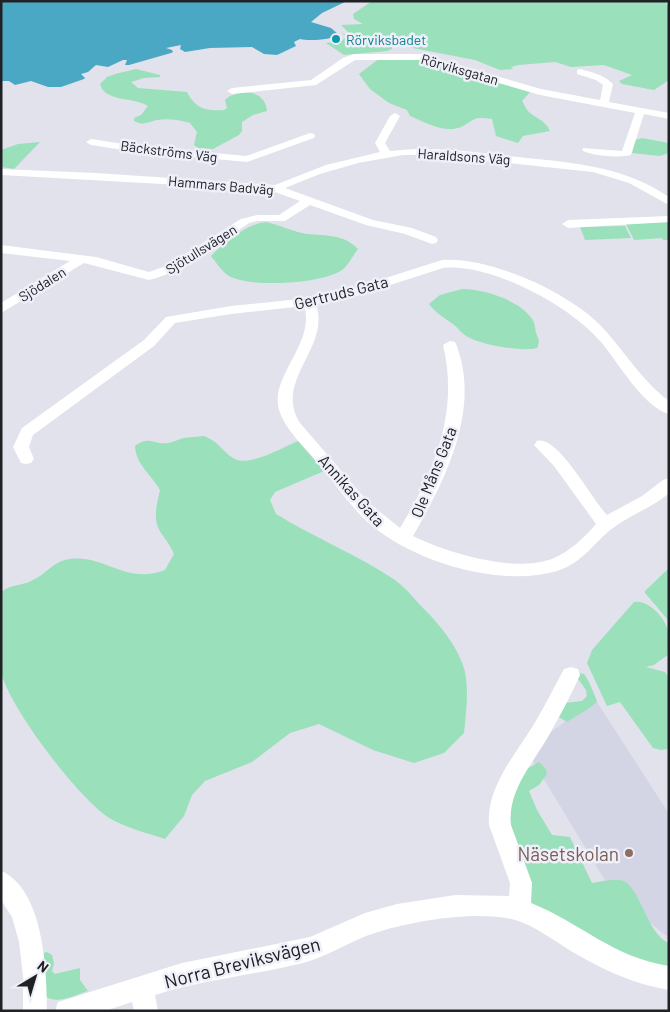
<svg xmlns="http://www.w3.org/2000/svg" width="670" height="1012" font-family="Barlow,sans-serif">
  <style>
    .built { fill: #d3d5e5 }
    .green { fill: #99e0bb }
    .water { fill: #4ba8c4 }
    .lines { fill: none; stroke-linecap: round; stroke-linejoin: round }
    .minor { fill: #fff; fill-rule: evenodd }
    .culture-dot { fill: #0f9aa8; stroke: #eeeff9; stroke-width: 2 }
    .education-dot { fill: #8d6e63; stroke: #eeeff9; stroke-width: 2 }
    .labels { text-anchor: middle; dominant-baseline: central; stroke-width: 5; stroke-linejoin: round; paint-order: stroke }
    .far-culture-label { font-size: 14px; fill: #0d838f; stroke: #eeeff9; text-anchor: start }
    .far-street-label { font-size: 14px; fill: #202124; stroke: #eeeff9 }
    .street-label { font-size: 16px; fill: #202124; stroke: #eeeff9 }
    .near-education-label { font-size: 19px; fill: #785e54; stroke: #eeeff9; text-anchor: end }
    .near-street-label { font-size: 19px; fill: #202124; stroke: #eeeff9 }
  </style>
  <rect width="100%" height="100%" fill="#e1e2eb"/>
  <!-- built -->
  <path class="built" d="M595 699 669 814V938L612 892 533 761 550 733Z"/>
  <!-- green -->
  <path class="green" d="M372 1H665L669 9V80L654 90 622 84 619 81 632 75 604 65 571 67 555 62 519 65 511 67 513 69 500 70 475 60 392 44V49L387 51 344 55 326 43 342 41 346 36 341 33 352 36 341 25 363 24 354 19 353 14Z
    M380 58 425 60 472 76 531 91 522 101C525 105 525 108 529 112 537 119 545 120 550 131L523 136 518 143 496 136 492 119C474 117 477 118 463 126 446 135 425 122 410 116L407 110 389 103 370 89 359 74Z
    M136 69 160 75V77L144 78 131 82 138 88 187 92C196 109 205 111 224 110L227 108 225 100 227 98C242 89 265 90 267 111L253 115 242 122V131L239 135 213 149 198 148 194 145 197 132 190 123C180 120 167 118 157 120 148 122 143 126 134 121V118L141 115 148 106C135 97 104 102 100 84L107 77 115 74Z
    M642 138 669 143V153L660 156 632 153 635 140Z
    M40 142 14 169 1 167V150L18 144Z
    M266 222C279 225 294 232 307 234 326 236 344 234 358 249 353 255 348 266 342 270 322 284 250 288 229 276 222 272 216 262 211 256 224 242 246 224 266 222Z
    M669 222V240H663L662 238 634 240 626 224Z
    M625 226 631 238 585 240 580 227Z
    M462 289C483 289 520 300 532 319 535 323 535 328 536 333 539 340 540 341 537 348 522 352 482 345 468 337 462 334 458 328 453 324 443 317 436 313 429 304L440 295Z
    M204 436C221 443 222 452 235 459 249 467 284 447 298 441L324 471 275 492 270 500 276 514C315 538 358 555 395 580 406 588 415 600 425 610 441 626 455 644 463 665 470 686 466 712 464 733L444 753 414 763 373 750 319 724 290 733 252 762 205 781 192 795 184 816 165 839C147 833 127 828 111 819 81 802 7 705 1 671 0 664 1 656 1 649 1 630 1 611 1 592 11 584 23 586 33 580 45 575 52 563 65 560 103 551 123 586 165 570L174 554C170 545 166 540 161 533 152 520 157 504 160 490 151 474 136 465 135 446 150 435 153 445 168 443 174 442 179 439 184 438 190 437 197 437 204 436Z
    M669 568V621L645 593V591Z
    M634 602C650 600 666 619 669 634 670 641 669 648 669 654L654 665 646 667 665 672 669 678V749L661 750 653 748 620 702 607 706 587 663 592 650Z
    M578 673 584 674 589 682 597 701C594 707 574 717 567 722L557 716 565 703 582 701 587 696 586 690 576 676Z
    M539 762 546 769 547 774 539 785 529 791 537 810 552 835 570 837 592 883C600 882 610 879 619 880 640 881 645 933 669 943V967L635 960 536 909 531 902 510 840 508 803 525 770Z
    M47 952 52 955 54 964 52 971 55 974 80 968V980L88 991C75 995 57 1005 45 996L43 953Z"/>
  <!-- water -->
  <path class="water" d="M1 1H347L322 13 311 22 331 28 339 35C332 40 308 41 300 39L294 42 296 46 277 55 264 54 252 47 210 48 185 52 180 49 181 45 166 48 172 50 173 52 171 53 129 65H125L127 60H123L108 67 96 65 88 72 81 74 85 78 84 79 61 87H48L31 81 15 85 9 81H1Z"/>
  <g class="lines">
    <!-- minor -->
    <path class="minor" d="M354 54H421L541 89 600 100 603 85 596 80 577 74V70L580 69C592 72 604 75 613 84L609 102 669 113V119L644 114 631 155C621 158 589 156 582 150L583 148 622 151 635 113 540 95 420 60H355L316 85 232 94 227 91 232 88 311 80 343 58Z
      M395 113 400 116 385 143 390 151C430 146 468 151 508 156 564 162 621 164 669 197V205L629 183 593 172 433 155H403L358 163 320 174 285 188 373 220 412 228 436 237 438 240 436 243 432 244 405 234 366 225 310 205 285 221H257L249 223C218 244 186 271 149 280L84 263 1 313V303L70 261 1 253V245L96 257 149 272 166 266 241 219 257 215H279L300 201 269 190 1 175V169L96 173 275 185 326 165 380 152 375 143 390 116Z
      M310 133 314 134 315 136 314 138 247 162 130 151 91 145 86 142 91 139 130 145 246 156Z
      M669 216V222L568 228 562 224 568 220Z
      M442 260C489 256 571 293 603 328 625 352 642 381 669 401V414C643 407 618 362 601 342 571 306 491 263 443 268L356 296 316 304C331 349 273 380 300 423L369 503 400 528C435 471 459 412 443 345L450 341 455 342C458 347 459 354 461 360 476 420 442 486 413 536 447 553 517 574 554 558 570 551 584 538 596 524L554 466 534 445 537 441C558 435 592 500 607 515L642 496 663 480 669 478 668 494C651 508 630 515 613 528 593 543 583 563 557 571 501 588 415 562 371 525 350 507 335 483 317 462 304 446 286 431 279 410 269 377 316 343 304 306L231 314 175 323 154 346 33 435 29 447 34 459 31 463 26 464 21 463 13 447 22 428 144 340 166 317 231 306 309 298 348 290Z
      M571 667 578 669 580 675C571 696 559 717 548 737 532 764 507 792 511 825L532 883 531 903C581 923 612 957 669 966V990C633 984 601 969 571 951 553 940 535 926 515 920 476 909 403 922 366 936 344 945 325 957 303 963 254 975 203 980 155 995L158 1011H134L132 1002 105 1011H55L58 1002 182 963 310 937 365 913 397 904 455 895 509 896 510 883 489 825C486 787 516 754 534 724 545 706 554 687 564 669Z
      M1 871C44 889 47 972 47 1011H23V976L19 942 12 917 1 900Z"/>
  </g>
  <!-- markers -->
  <circle class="culture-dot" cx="336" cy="39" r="5"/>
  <circle class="education-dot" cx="629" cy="853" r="5"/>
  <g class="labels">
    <!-- far-culture labels -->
    <g class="far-culture-label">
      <text x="346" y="39">Rörviksbadet</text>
    </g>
    <!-- far-street labels -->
    <g class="far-street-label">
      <text transform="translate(460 69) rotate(16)">Rörviksgatan</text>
      <text transform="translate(169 151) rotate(7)">Bäckströms Väg</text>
      <text transform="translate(464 156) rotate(4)">Haraldsons Väg</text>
      <text transform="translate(221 185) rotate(5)">Hammars Badväg</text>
      <text transform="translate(201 249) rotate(-32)">Sjötullsvägen</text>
      <text transform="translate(42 284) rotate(-32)">Sjödalen</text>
    </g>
    <!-- street labels -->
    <g class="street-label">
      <text transform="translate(341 292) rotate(-14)">Gertruds Gata</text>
      <text transform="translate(433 472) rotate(-68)">Ole Måns Gata</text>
      <text transform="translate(352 490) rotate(48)">Annikas Gata</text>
    </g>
    <!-- near-education labels -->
    <g class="near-education-label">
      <text x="619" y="853">Näsetskolan</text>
    </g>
    <!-- near-street labels -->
    <g class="near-street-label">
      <text transform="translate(242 962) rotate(-14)">Norra Breviksvägen</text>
    </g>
  </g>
  <!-- border -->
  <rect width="670" height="1012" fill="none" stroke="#202124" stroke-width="5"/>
  <!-- north arrow -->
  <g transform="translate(35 977) rotate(38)" stroke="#eeeff9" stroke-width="4" paint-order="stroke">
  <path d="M0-4L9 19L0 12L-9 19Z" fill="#202124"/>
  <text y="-8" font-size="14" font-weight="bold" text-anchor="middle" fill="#202124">N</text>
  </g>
</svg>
